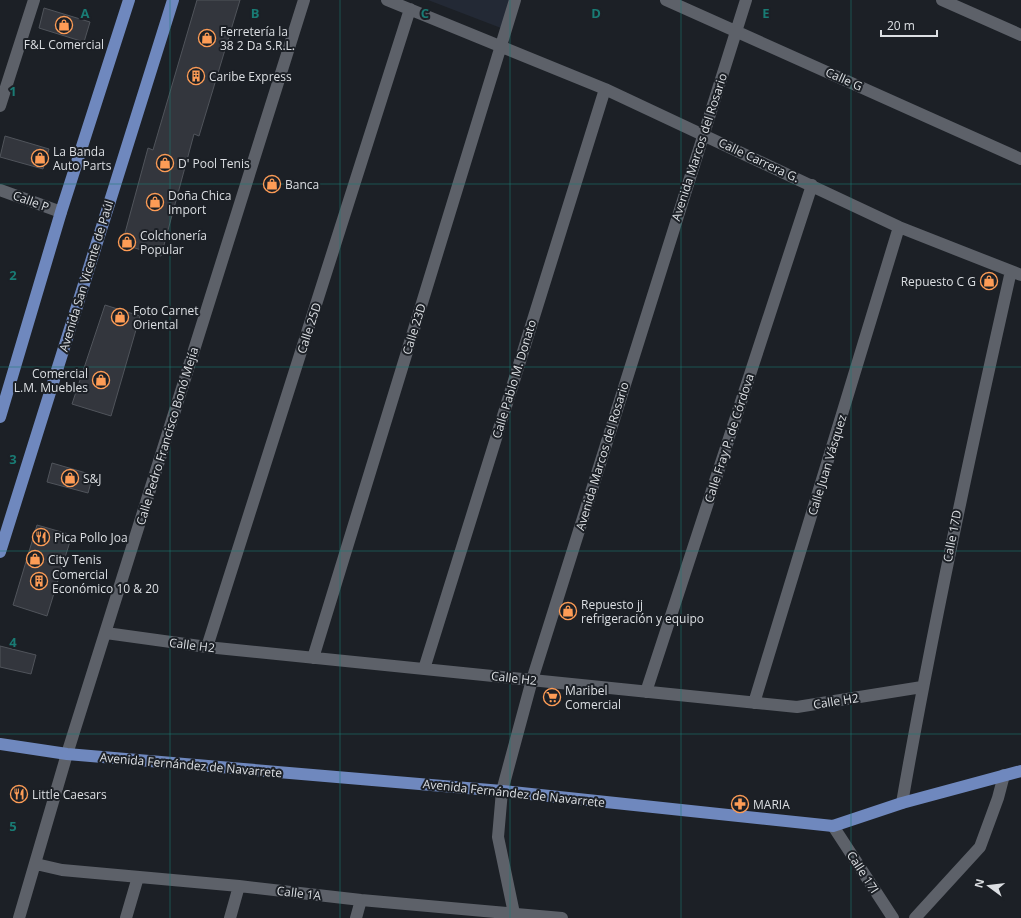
<svg xmlns="http://www.w3.org/2000/svg" width="1021" height="918" font-family="'Open Sans',sans-serif">
  <style>
    .built { fill: #232935 }
    .building { fill: #33363d; stroke: #50545b }
    .lines { fill: none; stroke-linecap: round; stroke-linejoin: round }
    .minor { stroke: #5d6169; stroke-width: 12 }
    .major { stroke: #6f88be; stroke-width: 12 }
    .grid { fill: none; stroke: #197b74; stroke-width: 1; stroke-opacity: 0.55 }
    .labels { text-anchor: middle; dominant-baseline: central; stroke-width: 4; stroke-linejoin: round; paint-order: stroke }
    .poi-label { font-size: 12px; fill: #dcdfe3; stroke: #1c2026; text-anchor: start }
    .street-label { font-size: 12px; fill: #dcdfe3; stroke: #1c2026 }
    .grid-label { font-size: 13px; text-anchor: middle; font-weight: bold; fill: #197b74; stroke: #1c2026; stroke-width: 4; stroke-linejoin: round; paint-order: stroke }
  </style>
  <rect width="100%" height="100%" fill="#1c2026"/>
  <!-- built -->
  <path class="built" d="M428 0H510L501 28Z"/>
  <!-- building -->
  <path class="building" d="M197 0H240L199 136 194 134 161 256 122 244 148 148 153 150Z
    M44 8 90 22 84 42 39 28Z
    M5 136 49 149 43 169 0 157Z
    M105 305 140 316 111 416 72 404Z
    M52 463 93 475 88 493 47 482Z
    M37 525 72 535 47 616 13 605Z
    M0 646 36 655 31 674 0 667Z"/>
  <g class="lines">
    <!-- minor -->
    <path class="minor" d="M387 0 605 89 899 227 1021 275
      M666 0 1021 159
      M942 0 1021 35
      M0 106 34 0
      M0 190 61 212
      M106 633 207 647 797 707 922 687
      M207 647 410 9
      M313 658 515 0
      M424 669 605 89
      M646 692 812 185
      M754 703 899 227
      M902 803C933 625 971 448 1011 271
      M833 826 893 918
      M36 864 62 870 239 886 361 900 562 918
      M19 918 67 754 304 0
      M126 918 138 877
      M230 918 239 886
      M356 918 361 900
      M515 918 498 837 502 791 532 680 746 0
      M915 918 980 847 998 798 1004 775"/>
    <!-- major -->
    <path class="major" d="M0 417 61 212 129 0
      M0 552 173 0
      M0 744 67 754 502 791 833 826 902 803 1021 771"/>
  </g>
  <!-- grid -->
  <path class="grid" d="M170 0V918M340 0V918M510 0V918M681 0V918M851 0V918M0 184H1021M0 367H1021M0 551H1021M0 734H1021"/>
  <!-- icons -->
  <defs>
    <g id="shop-ring" transform="scale(0.9)"><circle r="9.5" fill="#1c2026" stroke="#fd9c56" stroke-width="1.5"/><path d="M-5-2.5h2.3a2.7 3.5 0 0 1 5.4 0H5L5.5 6h-11ZM-1.5-2.5h3a1.5 2.3 0 0 0-3 0Z" fill="#fd9c56"/></g>
    <g id="building-ring" transform="scale(0.9)"><circle r="9.5" fill="#1c2026" stroke="#fd9c56" stroke-width="1.5"/><path d="M-4-6H4V6H1V3H-1V6H-4ZM-2.5-4.3h1.7v1.8h-1.7ZM.8-4.3h1.7v1.8H.8ZM-2.5-1h1.7V.8h-1.7ZM.8-1h1.7V.8H.8Z" fill="#fd9c56"/></g>
    <g id="restaurant-ring" transform="scale(0.9)"><circle r="9.5" fill="#1c2026" stroke="#fd9c56" stroke-width="1.5"/><path d="M-5-6h1v4h1v-4h1v4h1v-4h1v5L-1.5 .5V6h-2V.5L-5-1ZM5-6V6H3V1.5H1.5Q1.5-4 5-6Z" fill="#fd9c56"/></g>
    <g id="supermarket-ring" transform="scale(0.9)"><circle r="9.5" fill="#1c2026" stroke="#fd9c56" stroke-width="1.5"/><path d="M-6-5.5h2.5l.6 2H6L4.5 2H-2.5L-4.4-4H-6ZM-1.5 3.2a1.3 1.3 0 1 0 .1 0ZM3 3.2a1.3 1.3 0 1 0 .1 0Z" fill="#fd9c56"/></g>
    <g id="pharmacy-ring" transform="scale(0.9)"><circle r="9.5" fill="#1c2026" stroke="#fd9c56" stroke-width="1.5"/><path d="M-2-6h4v4h4v4h-4v4h-4v-4h-4v-4h4Z" fill="#fd9c56"/></g>
  </defs>
  <g fill-rule="evenodd">
    <use href="#shop-ring" x="64" y="25"/>
    <use href="#shop-ring" x="207" y="38"/>
    <use href="#building-ring" x="196" y="76"/>
    <use href="#shop-ring" x="40" y="158"/>
    <use href="#shop-ring" x="165" y="163"/>
    <use href="#shop-ring" x="272" y="184"/>
    <use href="#shop-ring" x="155" y="202"/>
    <use href="#shop-ring" x="127" y="242"/>
    <use href="#shop-ring" x="989" y="281"/>
    <use href="#shop-ring" x="120" y="317"/>
    <use href="#shop-ring" x="101" y="380"/>
    <use href="#shop-ring" x="70" y="478"/>
    <use href="#restaurant-ring" x="41" y="537"/>
    <use href="#shop-ring" x="35" y="559"/>
    <use href="#building-ring" x="39" y="581"/>
    <use href="#shop-ring" x="568" y="611"/>
    <use href="#supermarket-ring" x="552" y="697"/>
    <use href="#restaurant-ring" x="19" y="794"/>
    <use href="#pharmacy-ring" x="740" y="804"/>
  </g>
  <g class="labels">
    <!-- poi labels -->
    <g class="poi-label">
      <text x="220" y="31">Ferretería la<tspan x="220" dy="14">38 2 Da S.R.L.</tspan></text>
      <text x="64" y="44" text-anchor="middle">F&amp;L Comercial</text>
      <text x="209" y="76">Caribe Express</text>
      <text x="53" y="151">La Banda<tspan x="53" dy="14">Auto Parts</tspan></text>
      <text x="178" y="163">D' Pool Tenis</text>
      <text x="285" y="184">Banca</text>
      <text x="168" y="195">Doña Chica<tspan x="168" dy="14">Import</tspan></text>
      <text x="140" y="235">Colchonería<tspan x="140" dy="14">Popular</tspan></text>
      <text x="976" y="281" text-anchor="end">Repuesto C G</text>
      <text x="133" y="310">Foto Carnet<tspan x="133" dy="14">Oriental</tspan></text>
      <text x="88" y="373" text-anchor="end">Comercial<tspan x="88" dy="14">L.M. Muebles</tspan></text>
      <text x="83" y="478">S&amp;J</text>
      <text x="54" y="537">Pica Pollo Joa</text>
      <text x="48" y="559">City Tenis</text>
      <text x="52" y="574">Comercial<tspan x="52" dy="14">Económico 10 &amp; 20</tspan></text>
      <text x="581" y="604">Repuesto jj<tspan x="581" dy="14">refrigeración y equipo</tspan></text>
      <text x="565" y="690">Maribel<tspan x="565" dy="14">Comercial</tspan></text>
      <text x="32" y="794">Little Caesars</text>
      <text x="753" y="804">MARIA</text>
    </g>
    <!-- street labels -->
    <g class="street-label">
      <text transform="translate(844 79) rotate(24)">Calle G</text>
      <text transform="translate(699 147) rotate(-72)">Avenida Marcos del Rosario</text>
      <text transform="translate(759 160) rotate(25)">Calle Carrera G.</text>
      <text transform="translate(31 201) rotate(20)">Calle P</text>
      <text transform="translate(86 276) rotate(-73)">Avenida San Vicente de Paúl</text>
      <text transform="translate(309 328) rotate(-72)">Calle 25D</text>
      <text transform="translate(414 329) rotate(-73)">Calle 23D</text>
      <text transform="translate(514 379) rotate(-73)">Calle Pablo M. Donato</text>
      <text transform="translate(167 436) rotate(-73)">Calle Pedro Francisco Bonó Mejía</text>
      <text transform="translate(729 438) rotate(-72)">Calle Fray P. de Córdova</text>
      <text transform="translate(602 456) rotate(-73)">Avenida Marcos del Rosario</text>
      <text transform="translate(827 465) rotate(-73)">Calle Juan Vásquez</text>
      <text transform="translate(952 536) rotate(-79)">Calle 17D</text>
      <text transform="translate(192 645) rotate(7)">Calle H2</text>
      <text transform="translate(514 678) rotate(6)">Calle H2</text>
      <text transform="translate(836 701) rotate(-9)">Calle H2</text>
      <text transform="translate(191 765) rotate(5)">Avenida Fernández de Navarrete</text>
      <text transform="translate(514 793) rotate(6)">Avenida Fernández de Navarrete</text>
      <text transform="translate(863 872) rotate(57)">Calle 17I</text>
      <text transform="translate(299 893) rotate(7)">Calle 1A</text>
    </g>
  </g>
  <g class="grid-label">
    <text x="85" y="18">A</text>
    <text x="255" y="18">B</text>
    <text x="425" y="18">C</text>
    <text x="596" y="18">D</text>
    <text x="766" y="18">E</text>
    <text x="13" y="96">1</text>
    <text x="13" y="280">2</text>
    <text x="13" y="464">3</text>
    <text x="13" y="647">4</text>
    <text x="13" y="831">5</text>
  </g>
  <!-- north arrow -->
  <g transform="translate(989 886) rotate(285)" stroke="#1c2026" stroke-width="3" paint-order="stroke">
  <path d="M0-3L7 15L0 10L-7 15Z" fill="#dcdfe3"/>
  <text y="-6" font-size="11" font-weight="bold" text-anchor="middle" fill="#dcdfe3">N</text>
  </g>
  <!-- scale -->
  <path d="M881 30v6h56v-6" fill="none" stroke="#dcdfe3" stroke-width="2"/>
  <text x="887" y="30" font-size="12" fill="#dcdfe3" stroke="#1c2026" stroke-width="3" paint-order="stroke">20 m</text>
</svg>
